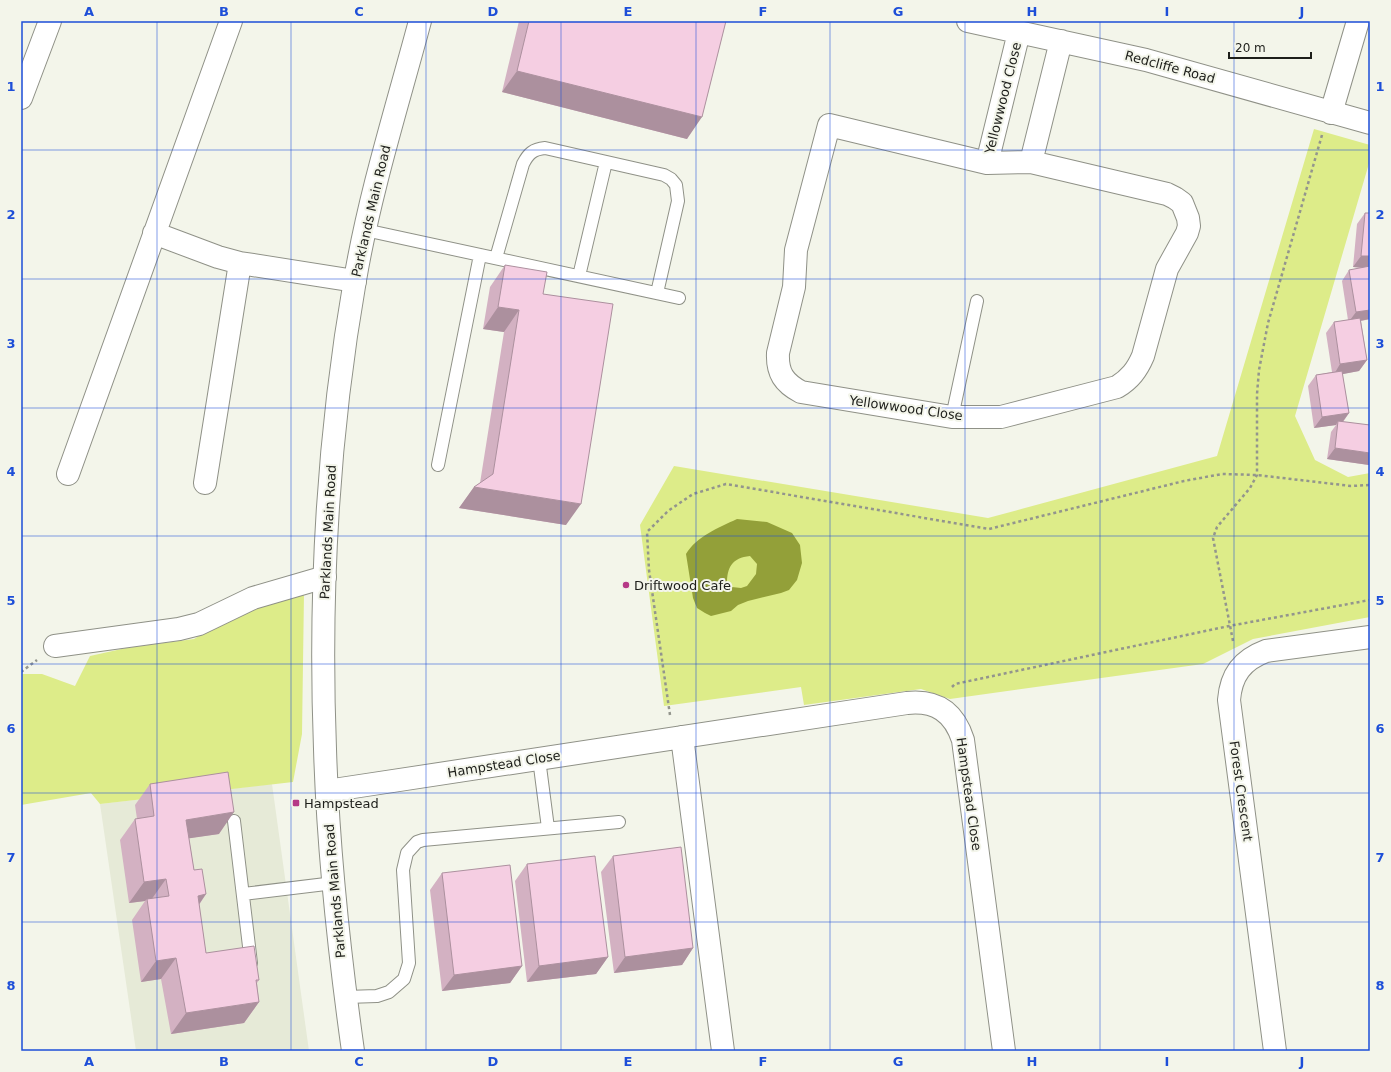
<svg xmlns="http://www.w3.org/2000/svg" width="1391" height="1072" font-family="'DejaVu Sans',sans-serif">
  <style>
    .built { fill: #e6ead7 }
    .green { fill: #ddec89 }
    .water { fill: #93a039; fill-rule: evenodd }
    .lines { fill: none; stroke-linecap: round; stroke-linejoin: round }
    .service-casing { stroke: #8f9187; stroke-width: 14 }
    .minor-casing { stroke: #8f9187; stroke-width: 24 }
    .tertiary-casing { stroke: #8f9187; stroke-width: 24 }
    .path { stroke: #93958d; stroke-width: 2.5; stroke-dasharray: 3 3; stroke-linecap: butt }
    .service { stroke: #fff; stroke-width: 12 }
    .minor { stroke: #fff; stroke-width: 22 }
    .tertiary { stroke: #fff; stroke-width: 22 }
    .wall { fill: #d3b1c2 }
    .shaded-wall { fill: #ac909e }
    .building { fill: #f5cee2; stroke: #ac909e }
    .grid { fill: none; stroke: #1d4ed8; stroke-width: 1; stroke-opacity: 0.55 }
    .poi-dot { fill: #b63987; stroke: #f3f5ea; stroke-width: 1.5 }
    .labels { text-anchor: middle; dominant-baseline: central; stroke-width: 4; stroke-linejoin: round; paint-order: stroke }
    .street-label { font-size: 13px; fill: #1d1e1a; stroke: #f3f5ea }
    .poi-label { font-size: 13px; fill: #1d1e1a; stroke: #f3f5ea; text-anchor: start }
    .neatline { fill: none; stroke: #1d4ed8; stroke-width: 1.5 }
    .grid-label { font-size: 13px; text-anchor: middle; font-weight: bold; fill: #1d4ed8 }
  </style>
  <rect width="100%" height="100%" fill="#f3f5ea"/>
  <!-- built -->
  <path class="built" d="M272 784 309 1051H136L100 804Z"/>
  <!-- green -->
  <path class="green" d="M1314 129 1370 145V160L1295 416 1315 460 1348 477 1370 473V617L1253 639 1203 664 950 699 921 689 804 705 801 687 664 706 640 525 674 466 988 518 1217 456Z
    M304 593 302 734 293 782 100 804 91 793 21 805V674H42L75 686 90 656 126 648 194 639 230 617Z"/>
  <!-- water -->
  <path class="water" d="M737 519 767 522 792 533 800 545 802 563 797 580 789 590 781 593 748 601 738 605 731 611 711 616 705 613 697 608 693 598 686 554C697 536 718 528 737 519ZM750 556 757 564 756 574 747 586 741 588 732 587 727 584C727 567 732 558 750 556Z"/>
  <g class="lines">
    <!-- service casing -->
    <g class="service-casing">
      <path id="service" d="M365 230 679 298
        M496 258 523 164C528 154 533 149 545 148L664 175 671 179 676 185 678 201 657 293
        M579 276 606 162
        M952 417 977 301
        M438 465 480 255
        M539 759 548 828
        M234 821 251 963
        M243 894 334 883
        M346 997 377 996 389 992 404 979 409 963 403 870 407 853 417 842 423 840 619 822"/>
    </g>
    <!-- minor casing -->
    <g class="minor-casing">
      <path id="minor" d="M968 21 1146 60 1370 123
        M21 98 50 21
        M1331 113 1358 21
        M829 125 987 163 1031 162 1167 194 1175 198 1182 203 1188 218 1189 226 1187 233 1167 269 1143 356C1137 370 1130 379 1117 387L1001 417H952L801 392C784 383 777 373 778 353L794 287 796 250Z
        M1031 162 1061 41
        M987 163 1019 32
        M154 233 218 257 240 263 355 281
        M68 474 231 21
        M205 483 240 263
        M55 646 179 629 199 624 253 598 325 577
        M682 737 723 1051
        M327 791 907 703C936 700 954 712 963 740L1004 1051
        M1275 1051 1229 700C1231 675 1242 660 1266 651L1370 637"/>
    </g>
    <!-- tertiary casing -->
    <g class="tertiary-casing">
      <path id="tertiary" d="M353 1051C339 951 328 850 325 749 319 593 328 434 355 280 370 192 397 107 420 21"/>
    </g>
    <!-- path -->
    <path class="path" d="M1233 641 1213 538 1217 527 1250 488 1257 475V394L1259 370 1268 323 1322 135
      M21 672 37 660
      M952 687 955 684 1229 626 1370 600
      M670 715 649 570 647 532 668 511 693 494 726 484 989 529 1184 481 1222 474 1257 475 1351 486 1370 485"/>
    <!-- service -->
    <use href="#service" class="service"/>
    <!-- minor -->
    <use href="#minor" class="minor"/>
    <!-- tertiary -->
    <use href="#tertiary" class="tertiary"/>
  </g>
  <!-- wall -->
  <path class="wall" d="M519 21H726L687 139 502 92Z
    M1365 213H1370V319L1361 321 1367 360 1359 371 1342 374 1349 413 1343 422 1369 465 1327 459 1331 432 1336 425 1314 428 1308 386 1316 375 1332 372 1326 333 1334 322 1348 320 1342 281 1349 270 1361 268 1353 267 1357 224Z
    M505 265 543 294 566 525 459 508 474 487 480 483 504 332 483 329 490 287Z
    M150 784 219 834 189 838 194 870 206 894 199 905 206 953 259 980 257 983 259 1002 244 1023 171 1034 161 979 141 982 132 920 145 901 129 903 120 840 135 819H137L135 805Z
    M613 856 693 948 682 965 614 973 601 872Z
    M527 864 608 957 596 974 527 982 515 881Z
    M442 873 522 966 510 983 442 991 430 890Z"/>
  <!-- shaded-wall -->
  <path class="shaded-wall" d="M517 71 702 117 687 139 502 92Z
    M1361 256H1370V268L1353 267Z
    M498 307 519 310 504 332 483 329Z
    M1370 310V319L1348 323 1356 312Z
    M1367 360 1359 371 1333 376 1340 364Z
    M1349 413 1341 424 1338 421 1336 425 1314 428 1322 417Z
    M1335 448 1370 453V463L1369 465 1327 459Z
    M474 487 581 504 566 525 459 508Z
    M234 812 219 834 171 841 186 820Z
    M166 879 151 900 147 899 145 901 129 903 144 882Z
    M206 894 191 916 198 896Z
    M693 948 682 965 614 973 625 957Z
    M608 957 596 974 527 982 539 966Z
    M176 958 161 979 141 982 156 961Z
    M522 966 510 983 442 991 454 975Z
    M259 1002 244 1023 171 1034 186 1013Z"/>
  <!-- building -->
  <path class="building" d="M529 21H726L702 117 517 71Z
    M1365 213H1370V256H1361Z
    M505 265 547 272 543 294 613 304 581 504 474 487 493 474 519 310 498 307Z
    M1370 266V310L1356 312 1349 270Z
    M1360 318 1367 360 1340 364 1334 322Z
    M1342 371 1349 413 1322 417 1316 375Z
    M1338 421 1370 425V453L1335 448Z
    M228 772 234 812 186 820 194 870 202 869 206 894 198 896 206 953 254 946 259 980H256L259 1002 186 1013 176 958 156 961 147 899 169 896 166 879 144 882 135 819 154 816 150 784Z
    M681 847 693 948 625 957 613 856Z
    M595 856 608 957 539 966 527 864Z
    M510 865 522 966 454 975 442 873Z"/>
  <!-- grid -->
  <path class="grid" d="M157 21V1051M291 21V1051M426 21V1051M561 21V1051M696 21V1051M830 21V1051M965 21V1051M1100 21V1051M1234 21V1051M21 150H1370M21 279H1370M21 408H1370M21 536H1370M21 664H1370M21 793H1370M21 922H1370"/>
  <!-- markers -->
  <g class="poi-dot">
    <circle cx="626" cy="585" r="4"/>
    <rect x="292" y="799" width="8" height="8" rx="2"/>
  </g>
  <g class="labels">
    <!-- street labels -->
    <g class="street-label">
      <text transform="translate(1170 67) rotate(15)">Redcliffe Road</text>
      <text transform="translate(1003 98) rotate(-76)">Yellowwood Close</text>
      <text transform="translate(371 211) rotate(-77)">Parklands Main Road</text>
      <text transform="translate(906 408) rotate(8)">Yellowwood Close</text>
      <text transform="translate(328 532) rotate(-87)">Parklands Main Road</text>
      <text transform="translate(504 764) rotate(-9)">Hampstead Close</text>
      <text transform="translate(1241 791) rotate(82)">Forest Crescent</text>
      <text transform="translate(969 794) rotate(82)">Hampstead Close</text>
      <text transform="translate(335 891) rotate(-95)">Parklands Main Road</text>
    </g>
    <!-- poi labels -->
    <g class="poi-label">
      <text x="634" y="585">Driftwood Cafe</text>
      <text x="304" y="803">Hampstead</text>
    </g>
  </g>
  <!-- border -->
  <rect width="1391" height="1072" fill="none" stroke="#f3f5ea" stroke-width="44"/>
  <!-- scale -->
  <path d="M1229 52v6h82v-6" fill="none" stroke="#1d1e1a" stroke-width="2"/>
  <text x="1235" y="52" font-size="12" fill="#1d1e1a" stroke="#f3f5ea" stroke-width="3" paint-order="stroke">20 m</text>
  <rect x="22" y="22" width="1347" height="1028" class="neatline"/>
  <g class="grid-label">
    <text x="89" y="16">A</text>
    <text x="224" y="16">B</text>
    <text x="359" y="16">C</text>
    <text x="493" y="16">D</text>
    <text x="628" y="16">E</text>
    <text x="763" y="16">F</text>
    <text x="898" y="16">G</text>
    <text x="1032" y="16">H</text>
    <text x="1167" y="16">I</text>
    <text x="1302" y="16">J</text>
    <text x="11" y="91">1</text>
    <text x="1380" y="91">1</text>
    <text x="11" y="219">2</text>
    <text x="1380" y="219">2</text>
    <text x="11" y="348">3</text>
    <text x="1380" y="348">3</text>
    <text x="11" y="476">4</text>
    <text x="1380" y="476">4</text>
    <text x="11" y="605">5</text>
    <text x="1380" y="605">5</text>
    <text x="11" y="733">6</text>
    <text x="1380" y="733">6</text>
    <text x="11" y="862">7</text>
    <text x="1380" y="862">7</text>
    <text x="11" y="990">8</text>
    <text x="1380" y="990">8</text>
    <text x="89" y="1066">A</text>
    <text x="224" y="1066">B</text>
    <text x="359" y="1066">C</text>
    <text x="493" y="1066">D</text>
    <text x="628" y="1066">E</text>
    <text x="763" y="1066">F</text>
    <text x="898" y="1066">G</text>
    <text x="1032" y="1066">H</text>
    <text x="1167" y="1066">I</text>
    <text x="1302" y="1066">J</text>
  </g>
</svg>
